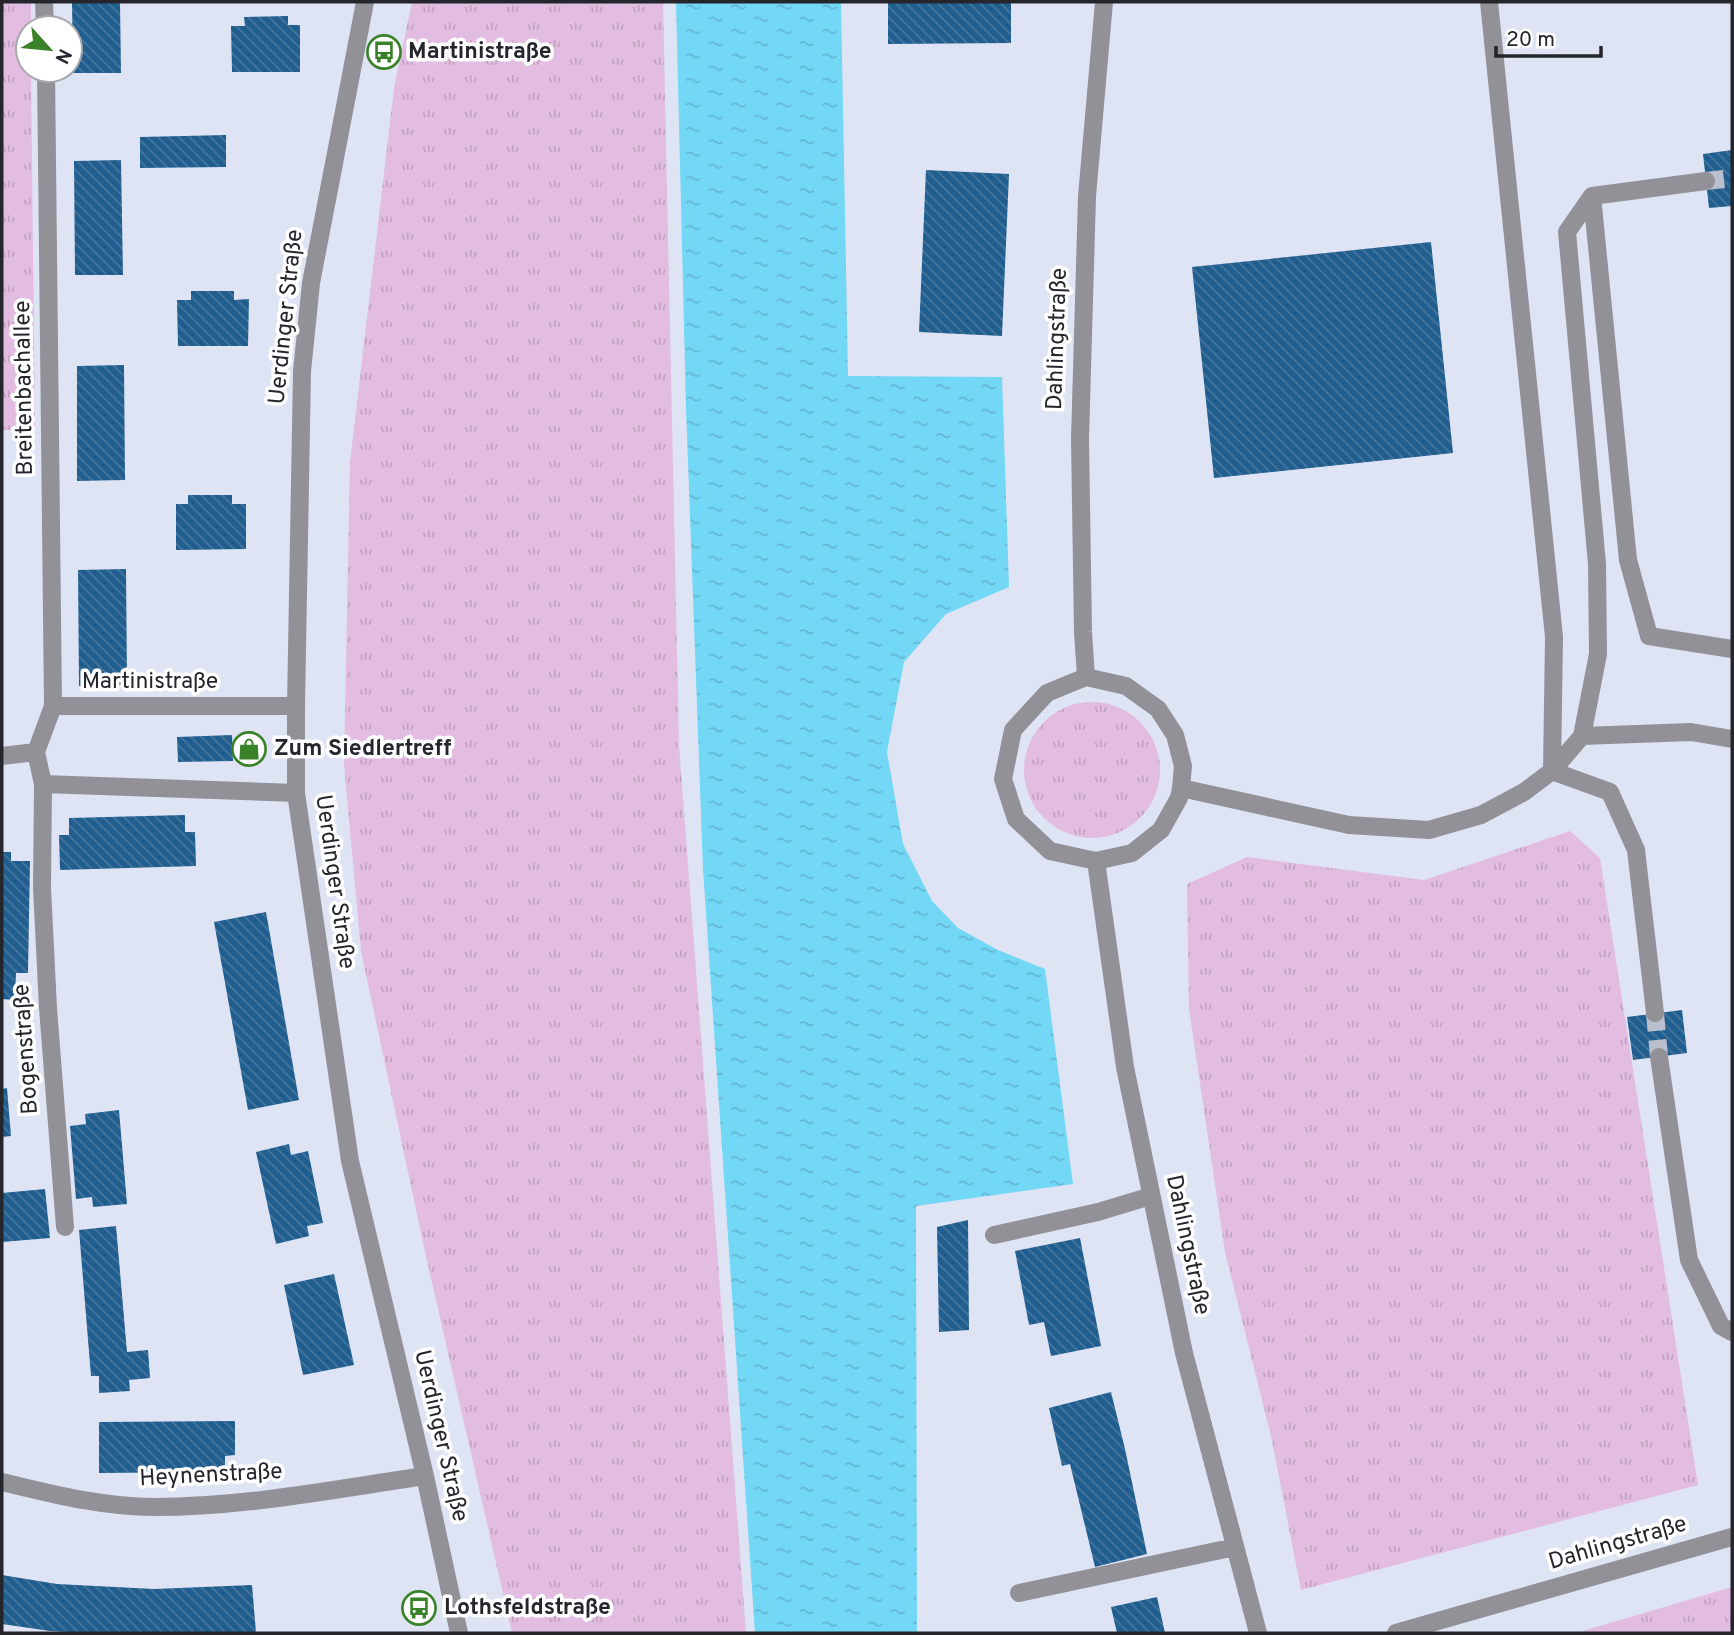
<svg xmlns="http://www.w3.org/2000/svg" width="1734" height="1635" font-family="Overpass,sans-serif">
  <style>
    .grass { fill: url(#grass-tufts) }
    .water { fill: url(#water-ripples) }
    .building { fill: url(#building-back-hatch) }
    .lines { fill: none; stroke-linecap: round; stroke-linejoin: round }
    .minor-tunnel { stroke: #babecd; stroke-width: 18; stroke-dasharray: 18 9; stroke-linecap: butt }
    .minor { stroke: #939198; stroke-width: 18 }
    .labels { text-anchor: middle; dominant-baseline: central; stroke-width: 7; stroke-linejoin: round; paint-order: stroke }
    .poi-label { font-size: 23px; font-weight: bold; fill: #24262c; stroke: #fff; text-anchor: start }
    .street-label { font-size: 23px; fill: #24262c; stroke: #fff }
  </style>
  <defs>
    <pattern id="grass-tufts" width="24" height="20" patternUnits="userSpaceOnUse" patternTransform="scale(1.75)"><rect width="24" height="20" fill="#e2bde1"/><path d="M3 7l-1-3M5 7V3M7 7l1-3M15 17l-1-3M17 17v-4M19 17l1-3" fill="none" stroke="#c2a2c1"/></pattern>
    <pattern id="water-ripples" width="26" height="14" patternUnits="userSpaceOnUse" patternTransform="scale(1.75)"><rect width="26" height="14" fill="#73d7f6"/><path d="M2 4q2-2 4 0t4 0M15 11q2-2 4 0t4 0" fill="none" stroke="#63b8d3"/></pattern>
    <pattern id="building-back-hatch" width="6" height="6" patternUnits="userSpaceOnUse" patternTransform="scale(1.75)"><rect width="6" height="6" fill="#205e90"/><path d="M-1 5l2 2M0 0l6 6M5-1l2 2" fill="none" stroke="#47769c"/></pattern>
  </defs>
  <rect width="100%" height="100%" fill="#dfe4f5"/>
  <!-- grass -->
  <path class="grass" d="M2 2H31V28H28V70H31L35 430H2Z
    M412 2H663L679 745 746 1633H512L425 1252 361 951 344 765 350 462 394 88Z
    M1024 770a68 68 0 1 1 136 0a68 68 0 1 1-136 0Z
    M1570 831 1600 858 1698 1485 1301 1590 1271 1436 1225 1252 1189 1009 1187 884 1247 857 1424 880Z
    M1732 1587V1633H1576Z"/>
  <!-- water -->
  <path class="water" d="M676 2H841L848 376 1002 377 1009 587 946 614 904 662 887 752 903 844 932 901 958 928 998 950 1045 969 1073 1184 916 1206 917 1633H755L703 869 686 408Z"/>
  <!-- building -->
  <path class="building" d="M72 2H120L121 73H73Z
    M888 2H1011V43L888 44Z
    M288 16V25H300V72H232L231 26H245L244 17Z
    M226 135V167L140 168V137Z
    M1732 150V206L1709 208 1703 154Z
    M121 160 123 275H75L74 161Z
    M926 170 1009 174 1002 336 919 332Z
    M1431 242 1453 453 1214 478 1192 267Z
    M191 291H234V300L249 299 248 346H178L177 300H191Z
    M124 365 125 480 77 481V366Z
    M188 495H232V504H246V549L176 550V504H188Z
    M126 569 127 685 79 686 78 570Z
    M232 735 233 761 178 762 177 737Z
    M185 815V832H195L196 866 60 870 59 835H69V818Z
    M2 852H11V861H30L28 973H16L15 1000 2 999Z
    M266 912 299 1100 248 1110 214 922Z
    M1682 1010 1687 1053 1633 1060 1627 1017Z
    M7 1088 11 1136 2 1137V1089Z
    M119 1110 127 1204 93 1207 92 1197 76 1199 70 1126 86 1124 85 1114Z
    M289 1144 291 1155 308 1151 323 1223 307 1226 309 1236 276 1244 256 1152Z
    M45 1189 50 1238 2 1242V1193Z
    M968 1220 969 1330 939 1332 937 1227Z
    M116 1226 127 1352 148 1350 150 1378 129 1380 130 1391 99 1393V1376H91L79 1230Z
    M1080 1238 1101 1346 1051 1356 1044 1322 1029 1325 1015 1251Z
    M334 1274 354 1365 303 1375 284 1285Z
    M1111 1392 1125 1449 1147 1554 1095 1567 1070 1464 1062 1466 1049 1408Z
    M235 1421V1455L225 1456V1472L99 1473V1422Z
    M2 1575 57 1584 154 1589 252 1585 256 1633H85L50 1631 2 1624Z
    M1157 1597 1165 1633H1117L1111 1607Z"/>
  <g class="lines">
    <!-- minor-tunnel -->
    <path class="minor-tunnel" d="M1706 181 1732 178
      M1655 1013 1659 1057"/>
    <!-- minor -->
    <path class="minor" d="M44 2 45 28
      M365 2 311 283 302 371 296 706V793L350 1161 425 1476 459 1633
      M46 70 53 706 36 752 43 784 42 888 48 1008 65 1227
      M1592 196 1628 560 1649 636 1732 649
      M1086 677 1083 632 1080 439 1087 196 1104 2
      M1086 677 1126 686 1158 709 1175 735 1183 766 1181 788 1179 798 1161 830 1132 853 1096 861 1050 851 1016 819 1003 779 1013 730 1047 693Z
      M53 706H296
      M1582 736 1691 732 1732 739
      M2 756 36 752
      M43 784 296 793
      M1181 788 1349 825 1429 830 1481 815 1524 792 1552 771 1554 637 1489 2
      M1096 861 1125 1067 1184 1353 1258 1633
      M1655 1013 1636 850 1610 792 1552 771 1582 736 1598 654 1597 564 1567 232 1592 196 1706 181
      M1659 1057 1689 1260 1721 1326 1732 1332
      M994 1235 1098 1212 1151 1196
      M2 1482C52 1494 102 1507 154 1507 245 1507 336 1489 425 1476
      M1019 1593 1235 1547
      M1396 1633 1732 1537"/>
  </g>
  <!-- icons -->
  <defs>
    <g id="bus-ring" transform="scale(1.75)"><circle r="9.5" fill="#fff" stroke="#39822a" stroke-width="1.5"/><path d="M-5-6H5V4H4V6H2V4H-2V6H-4V4H-5ZM-3.5-4V0h7V-4ZM-3.5 1.2v1.5H-2V1.2ZM2 1.2v1.5H3.5V1.2Z" fill="#39822a"/></g>
    <g id="shop-ring" transform="scale(1.75)"><circle r="9.5" fill="#fff" stroke="#39822a" stroke-width="1.5"/><path d="M-5-2.5h2.3a2.7 3.5 0 0 1 5.4 0H5L5.5 6h-11ZM-1.5-2.5h3a1.5 2.3 0 0 0-3 0Z" fill="#39822a"/></g>
  </defs>
  <g fill-rule="evenodd">
    <use href="#bus-ring" x="384" y="52"/>
    <use href="#shop-ring" x="249" y="749"/>
    <use href="#bus-ring" x="419" y="1608"/>
  </g>
  <g class="labels">
    <!-- poi labels -->
    <g class="poi-label">
      <text x="408" y="52">Martinistraße</text>
      <text x="274" y="749">Zum Siedlertreff</text>
      <text x="444" y="1608">Lothsfeldstraße</text>
    </g>
    <!-- street labels -->
    <g class="street-label">
      <text transform="translate(287 317) rotate(-84)">Uerdinger Straße</text>
      <text transform="translate(1058 339) rotate(-88)">Dahlingstraße</text>
      <text transform="translate(25 388) rotate(-91)">Breitenbachallee</text>
      <text x="150" y="682">Martinistraße</text>
      <text transform="translate(334 882) rotate(82)">Uerdinger Straße</text>
      <text transform="translate(27 1049) rotate(-94)">Bogenstraße</text>
      <text transform="translate(1187 1245) rotate(78)">Dahlingstraße</text>
      <text transform="translate(440 1436) rotate(77)">Uerdinger Straße</text>
      <text transform="translate(211 1476) rotate(-3)">Heynenstraße</text>
      <text transform="translate(1618 1544) rotate(-16)">Dahlingstraße</text>
    </g>
  </g>
  <!-- border -->
  <rect width="1734" height="1635" fill="none" stroke="#24262c" stroke-width="7"/>
  <!-- north arrow -->
  <g transform="translate(49 49) rotate(117)"><circle r="33" fill="#ffffff" stroke="#a7a8ab" stroke-width="2"/>
  <path d="M0-5L12 26L0 18L-12 26Z" fill="#39822a"/>
  <text y="-10" font-size="19" font-weight="bold" text-anchor="middle" fill="#24262c">N</text>
  </g>
  <!-- scale -->
  <path d="M1496 46v10h105v-10" fill="none" stroke="#24262c" stroke-width="3.5"/>
  <text x="1506" y="46" font-size="21" fill="#24262c" stroke="#ffffff" stroke-width="5" paint-order="stroke">20 m</text>
</svg>
